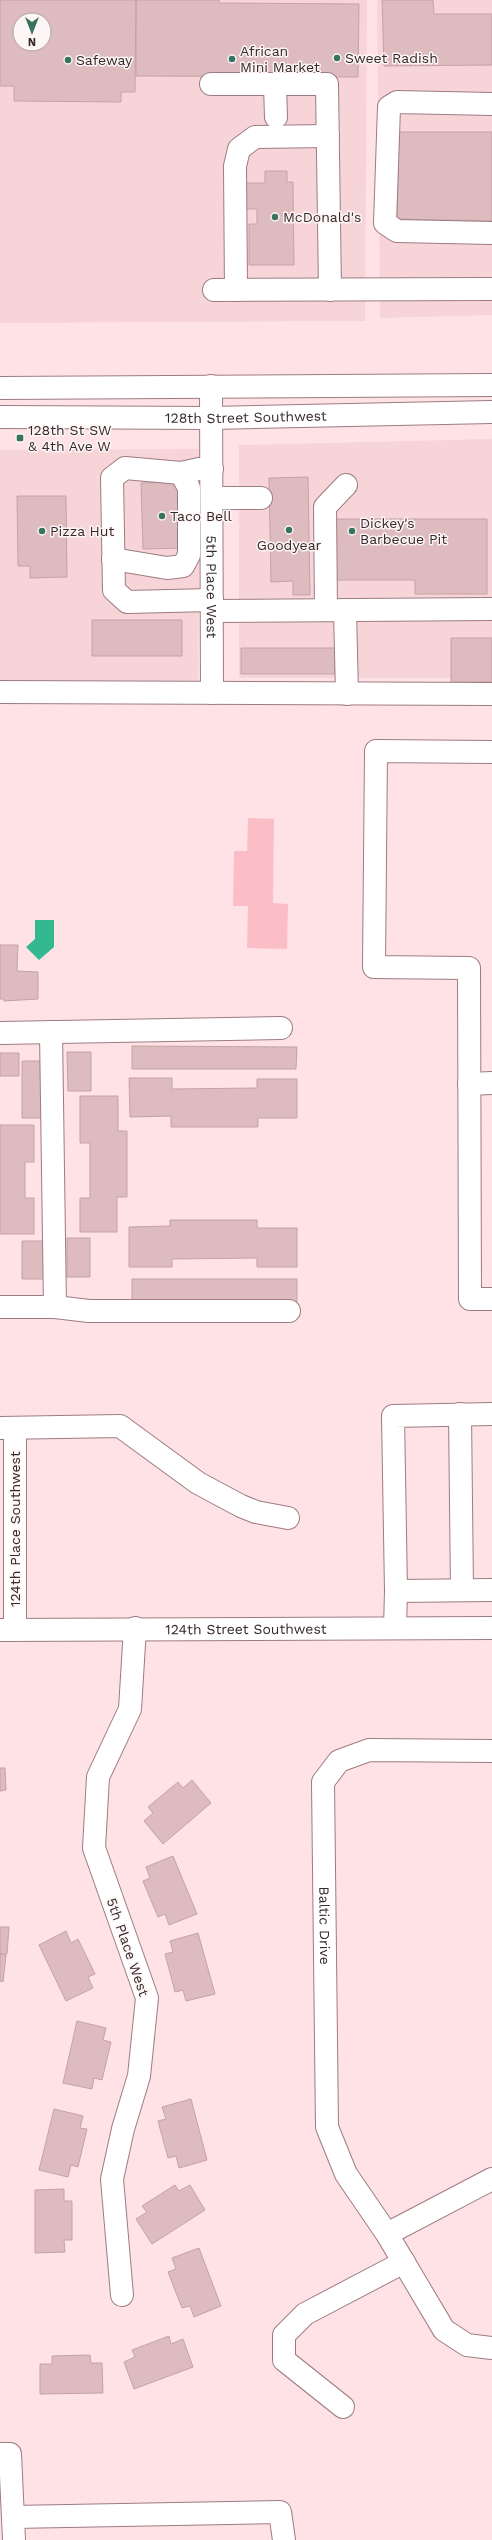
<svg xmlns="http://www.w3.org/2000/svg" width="492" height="2540" font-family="'Work Sans',sans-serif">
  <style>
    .built { fill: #f7d4d8; fill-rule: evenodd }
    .green { fill: #fbbec7 }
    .water { fill: #33b890 }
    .building { fill: #debbbf; stroke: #c4a2a6; fill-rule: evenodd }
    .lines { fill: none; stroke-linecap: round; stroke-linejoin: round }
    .minor-casing { stroke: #9d7c81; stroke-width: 24 }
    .major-casing { stroke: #9d7c81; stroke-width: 24 }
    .minor { stroke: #fff; stroke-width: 22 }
    .major { stroke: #fff; stroke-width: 22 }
    .poi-dot { fill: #37735e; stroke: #fdf5f6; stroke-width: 1.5 }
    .labels { text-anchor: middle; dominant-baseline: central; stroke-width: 3; stroke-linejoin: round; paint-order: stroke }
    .poi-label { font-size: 14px; fill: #37292b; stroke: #fdf5f6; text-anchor: start }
    .street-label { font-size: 14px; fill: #37292b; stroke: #fdf5f6 }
  </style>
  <rect width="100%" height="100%" fill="#ffe2e5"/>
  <!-- built -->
  <path class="built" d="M0 0H367L365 321 0 323ZM20 20H44V44H20Z
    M377 0H492V315L380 318Z
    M492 439V678H239V445Z
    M200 449 198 690H0V450Z"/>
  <!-- green -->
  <path class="green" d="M248 818 274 819 273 903 288 904 287 949 247 948 248 906H233L234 851H247Z"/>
  <!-- water -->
  <path class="water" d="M35 920H54V947L39 960 26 947 35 939Z"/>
  <!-- building -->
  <path class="building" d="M0 0H136L135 92H121V102L14 101V86H0ZM20 20H44V44H20Z
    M136 0H219V3L359 4 358 77 136 76Z
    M382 0H433L434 14H492V65L384 66Z
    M399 132H492V221L397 219Z
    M265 171H287V182H293L294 265H249V224H257V209H245V183H265Z
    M308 477 310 595H293V581L271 582 269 478Z
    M181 482 183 548 143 549 141 483Z
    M17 496H66L67 577 30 578V566H18Z
    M335 519H487V594H415V580H335Z
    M92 620H182V656H92Z
    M451 638H492V682H451Z
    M241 648H335V674H241Z
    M0 945H18L17 971 38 972V999L4 1001V999H0Z
    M132 1046 297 1047 296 1069H132Z
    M67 1052H91V1091H68Z
    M0 1053H19V1076H0Z
    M22 1061H45V1118H22Z
    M129 1078H172V1089L257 1088V1079H297V1118H258V1127H171V1116L130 1117Z
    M80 1096H118V1131H127V1197H117V1232H80V1198H90V1143H80Z
    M0 1125H34V1162H25V1198H34V1234H0Z
    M170 1220H257V1228H297V1267H257V1258L172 1259V1267H129V1227L170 1226Z
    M67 1238H90V1277H67Z
    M22 1241H45L46 1279H22Z
    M132 1279H297V1302H132Z
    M0 1768H5L6 1790 0 1791Z
    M192 1780 211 1803 163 1844 144 1821 153 1813 148 1807 178 1782 183 1788Z
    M173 1856 197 1914 169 1925 165 1914 158 1917 143 1881 150 1878 146 1867Z
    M0 1927H9L7 1954H0Z
    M66 1931 71 1943 78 1939 95 1974 88 1977 93 1988 66 2001 39 1945Z
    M198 1933 215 1994 186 2001 183 1990 175 1992 165 1954 173 1952 170 1941Z
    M0 1954 6 1955 3 1982 0 1981Z
    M77 2021 106 2028 103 2040 111 2042 102 2080 94 2078 92 2089 63 2083Z
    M191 2099 207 2160 179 2168 176 2156 168 2158 158 2121 166 2119 162 2107Z
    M54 2109 83 2116 80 2128 87 2129 78 2167 71 2165 68 2177 39 2170Z
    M175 2185 179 2191 190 2185 205 2210 152 2244 136 2219 147 2212 142 2206Z
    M64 2189V2201H72V2240H64L65 2252 35 2253V2190Z
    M199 2248 221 2306 194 2317 190 2306 182 2308 168 2272 176 2269 172 2258Z
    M169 2336 171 2344 183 2339 193 2367 134 2389 124 2362 135 2357 132 2350Z
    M90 2355 91 2363H102L103 2393 40 2394V2364H52V2356Z"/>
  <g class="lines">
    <!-- minor casing -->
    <g class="minor-casing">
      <g id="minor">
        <path d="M211 84H327L330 290"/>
        <path d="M275 85 276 117"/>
        <path d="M492 104 397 102 389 107 385 223 397 231 492 233"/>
        <path d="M214 290 492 289"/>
        <path d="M236 290 235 166 239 149 255 137 328 136"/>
        <path id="s1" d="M211 386 212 693"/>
        <path d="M212 469H199L181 473 125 468 112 478 114 590 127 602 212 600"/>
        <path d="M212 498H261"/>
        <path d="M113 559 167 568 183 566 189 555V488L181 473"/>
        <path d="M326 610 325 507 346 485"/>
        <path d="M345 610 347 694"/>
        <path d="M212 611 492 609"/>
        <path d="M0 692 492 694"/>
        <path d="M492 752 376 751 374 967 469 968 470 1299H492"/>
        <path d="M51 1032 55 1307"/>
        <path d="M0 1033 281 1028"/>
        <path d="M469 1084 492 1083"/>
        <path d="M0 1307H55L89 1311H289"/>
        <path d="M460 1414 462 1590"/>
        <path d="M492 1414 393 1416 396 1591 492 1590"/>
        <path d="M0 1428 120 1426 198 1483 241 1506 256 1512 288 1518"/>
        <path d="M15 1428V1630"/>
        <path d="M395 1628 396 1591"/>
        <path id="s2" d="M0 1630 492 1628"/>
        <path id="s3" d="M492 1751 369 1750 339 1761 323 1782 327 2127 346 2174 387 2234 444 2330 467 2345 492 2348"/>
        <path d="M387 2234 492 2179"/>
        <path d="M122 2295 112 2179 123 2129 139 2076 147 1998 94 1848 98 1777 130 1709 135 1628"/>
        <path d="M343 2407 284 2360V2335L305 2314 404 2262"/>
        <path d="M0 2454H10L14 2540"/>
        <path d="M13 2517 280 2512 284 2540"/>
      </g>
    </g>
    <!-- major casing -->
    <g class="major-casing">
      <g id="major">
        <path d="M0 388 492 385"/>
        <path id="s4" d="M0 417 212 418 492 412"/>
      </g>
    </g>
    <!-- minor -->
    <use href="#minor" class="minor"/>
    <!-- major -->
    <use href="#major" class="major"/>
  </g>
  <!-- markers -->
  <g class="poi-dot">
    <circle cx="337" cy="58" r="4"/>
    <circle cx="232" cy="59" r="4"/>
    <circle cx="68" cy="60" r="4"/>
    <circle cx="275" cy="217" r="4"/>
    <rect x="16" y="434" width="8" height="8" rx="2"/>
    <circle cx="162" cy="516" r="4"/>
    <circle cx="289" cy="530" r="4"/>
    <circle cx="42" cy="531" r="4"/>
    <circle cx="352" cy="531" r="4"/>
  </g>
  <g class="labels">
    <!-- poi labels -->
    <g class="poi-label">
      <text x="240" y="51">African<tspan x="240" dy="16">Mini Market</tspan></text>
      <text x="345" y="58">Sweet Radish</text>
      <text x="76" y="60">Safeway</text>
      <text x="283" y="217">McDonald's</text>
      <text x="28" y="430">128th St SW<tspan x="28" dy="16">&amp; 4th Ave W</tspan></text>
      <text x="170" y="516">Taco Bell</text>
      <text x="360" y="523">Dickey's<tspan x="360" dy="16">Barbecue Pit</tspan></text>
      <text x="50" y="531">Pizza Hut</text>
      <text x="289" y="545" text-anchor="middle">Goodyear</text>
    </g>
    <!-- street labels -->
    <g class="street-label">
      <text stroke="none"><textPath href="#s4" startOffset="246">128th Street Southwest</textPath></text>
      <text stroke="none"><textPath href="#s1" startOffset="201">5th Place West</textPath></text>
      <text transform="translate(15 1529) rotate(-90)">124th Place Southwest</text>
      <text stroke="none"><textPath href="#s2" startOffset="246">124th Street Southwest</textPath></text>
      <text stroke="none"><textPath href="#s3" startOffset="325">Baltic Drive</textPath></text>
      <text transform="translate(128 1947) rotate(71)">5th Place West</text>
    </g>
  </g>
  <!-- north arrow -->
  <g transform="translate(32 32) rotate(180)"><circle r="19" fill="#fdf5f6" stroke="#aea3a5"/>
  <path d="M0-3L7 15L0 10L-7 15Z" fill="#37735e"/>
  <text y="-6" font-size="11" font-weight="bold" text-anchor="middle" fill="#37292b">N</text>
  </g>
</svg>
